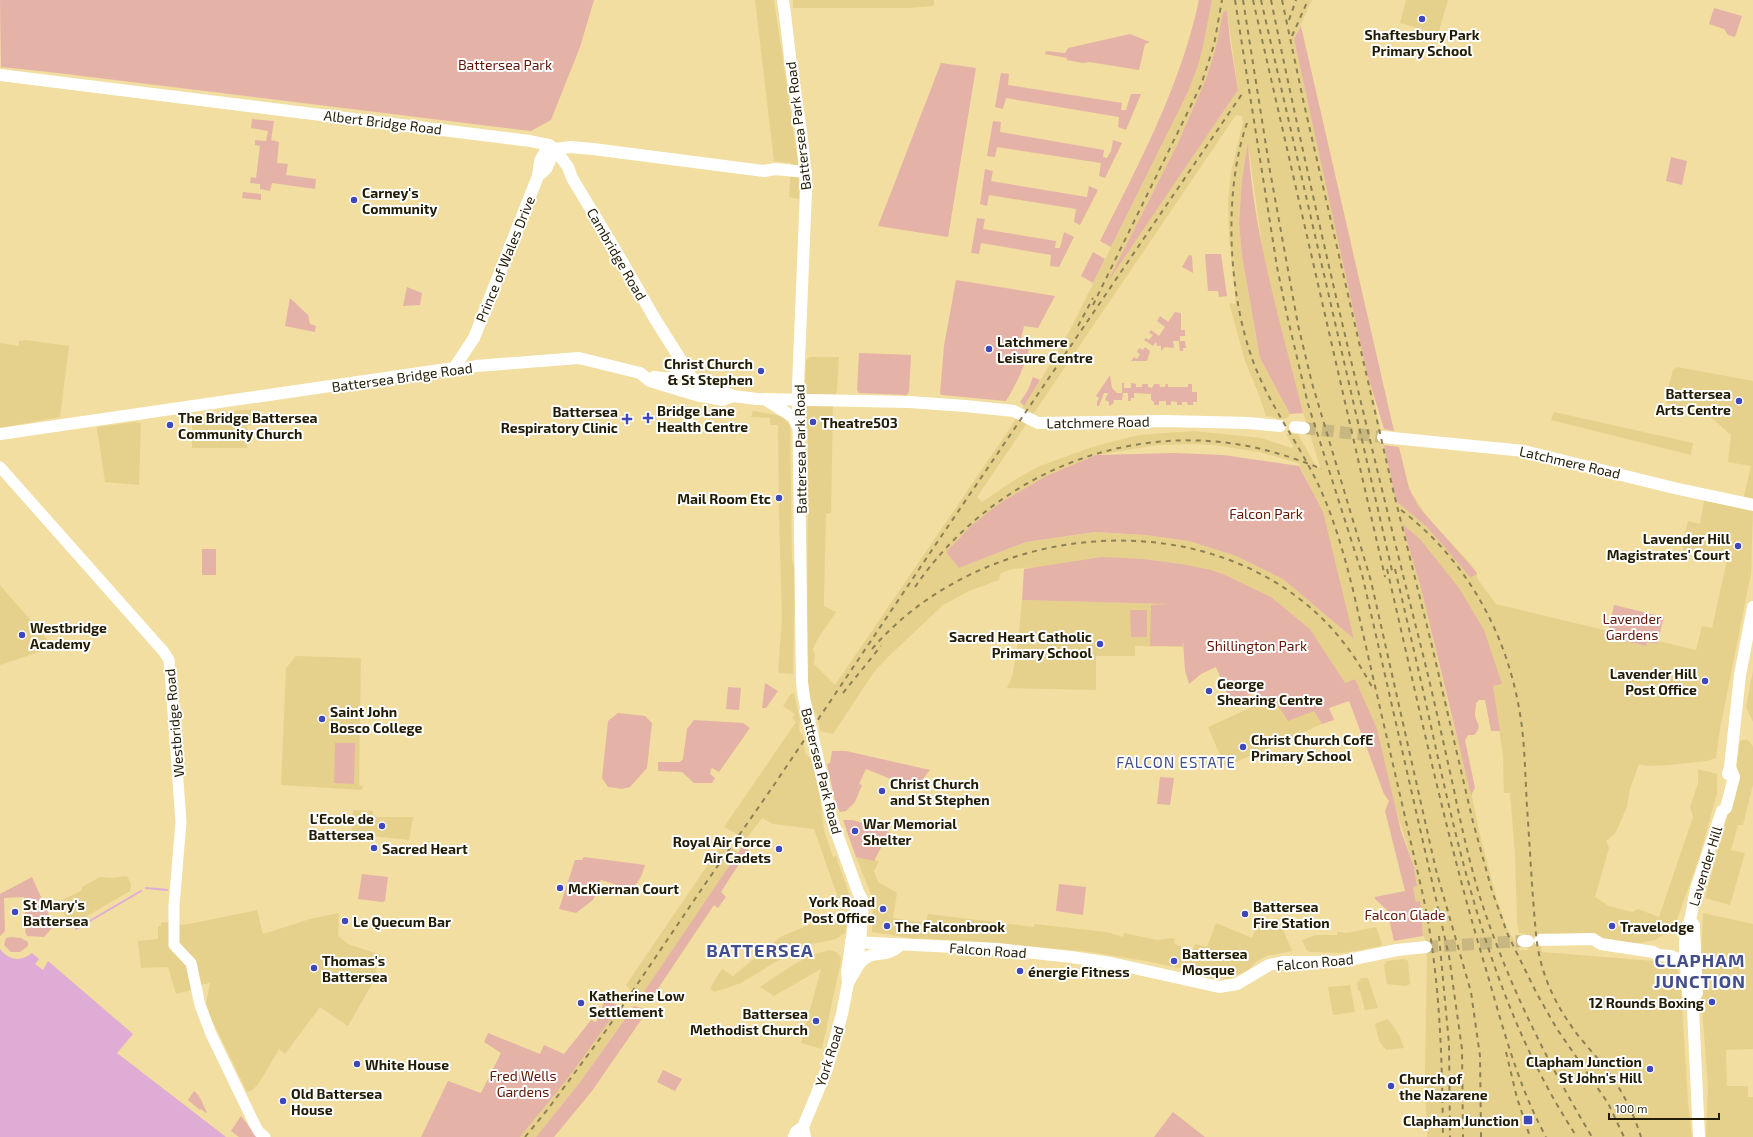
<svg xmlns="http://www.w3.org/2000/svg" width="1753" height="1137" font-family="'Exo 2',sans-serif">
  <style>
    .built { fill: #e6d18c; fill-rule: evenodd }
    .green { fill: #e5b2a7 }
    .water { fill: #dfacd5 }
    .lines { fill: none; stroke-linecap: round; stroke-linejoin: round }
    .stream { stroke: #dfacd5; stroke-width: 2 }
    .primary-tunnel { stroke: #c8b781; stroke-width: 12; stroke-dasharray: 12 6; stroke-linecap: butt }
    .trunk-tunnel { stroke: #c8b781; stroke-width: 12; stroke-dasharray: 12 6; stroke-linecap: butt }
    .secondary { stroke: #fff; stroke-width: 11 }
    .primary { stroke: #fff; stroke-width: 12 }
    .trunk { stroke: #fff; stroke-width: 12 }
    .rail { stroke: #8d8054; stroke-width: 2; stroke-dasharray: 5 5; stroke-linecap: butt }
    .poi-dot { fill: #3e48bc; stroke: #fff; stroke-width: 1.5 }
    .labels { text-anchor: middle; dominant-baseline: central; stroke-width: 4; stroke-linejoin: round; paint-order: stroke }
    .poi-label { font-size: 14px; font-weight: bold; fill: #231c04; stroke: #fff; text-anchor: start }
    .park-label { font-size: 14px; fill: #601506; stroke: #fff }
    .street-label { font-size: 14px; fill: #231c04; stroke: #fff }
    .neighbourhood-label { font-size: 15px; letter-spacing: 1px; fill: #434f8c; stroke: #fff }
    .district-label { font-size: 18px; font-weight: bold; letter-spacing: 1px; fill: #434f8c; stroke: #fff }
  </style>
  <rect width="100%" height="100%" fill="#f1dea0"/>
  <!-- built -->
  <path class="built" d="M755 0H774L798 162 799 199 789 197 791 163 774 161Z
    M793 0H934V4L933 6 910 8H793Z
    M1212 0H1312L1294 39 1390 472 1416 499 1425 515 1469 562 1477 573V577L1479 581 1496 604 1608 631 1607 637 1646 646 1647 642 1656 644 1658 641 1696 650 1702 626 1712 628 1727 560 1683 550 1682 544 1688 521 1700 524 1704 500 1753 510 1751 573 1720 729 1716 758 1707 761 1670 765 1647 766 1639 764 1630 789 1627 807 1615 834 1606 841 1609 848 1595 897 1609 906 1632 912 1638 909 1659 917 1693 817 1690 807 1698 783V769L1717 774V793L1700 855 1676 923 1666 933 1655 940 1638 943H1615L1589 936 1539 933 1542 952 1666 962 1676 967 1680 975 1688 1102 1692 1137H1427L1425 1071 1427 957 1425 939 1423 936 1420 902H1416L1413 887 1417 885 1414 867 1355 679 1345 684 1310 629 1271 597 1223 574 1182 564 1144 559 1013 569 1003 572 1000 574 999 580 969 591 943 605 887 658 874 672 833 734 820 731 817 715 816 712 814 714 809 693 807 674 808 427H803L806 360 810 357H839L837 390 833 406 831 513 826 514 824 596V606L836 612 817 640 813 649 815 655 814 664 835 685 1006 434 1043 376 1070 330 1187 94 1198 66 1203 47ZM1227 10 1238 90 1110 278 1177 145 1206 79ZM1236 115 1242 116 1243 122 1231 172 1228 202 1229 237 1236 304 1229 303 1245 361 1259 395 1266 416 1274 417 1278 420 1288 418 1290 414 1260 358 1242 256 1239 223 1242 179 1248 144 1263 253 1285 354 1320 467 1317 468 1298 434H1286L1293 446 1292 448 1261 438 1194 431 1138 435 1092 447 1040 466 1016 479 982 502 977 497ZM1194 444 1215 445 1259 452 1298 463 1307 480 1354 639 1283 579 1236 556 1189 541 1145 535 1096 532 1026 542 959 568 946 552 972 525 1000 503 1046 476 1096 455 1158 445ZM1403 525 1501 684 1493 686 1503 756 1504 793H1510L1515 854 1517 922 1519 933 1527 934 1528 950H1520L1507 928 1497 900 1480 835 1467 773 1451 717 1421 588Z
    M1406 0H1448L1438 34 1400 23Z
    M25 340 69 346 60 417 0 428V343L19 346V341Z
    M1677 367 1753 381V503L1743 500 1751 466 1728 462 1731 435 1706 413 1667 404 1665 400 1673 370Z
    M243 410H251V425L247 426V448H192V418Z
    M753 411 782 416 790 425 792 560 795 569 793 674 778 673 782 617 779 516 778 425H770V418L751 417Z
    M1554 412 1693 443 1691 455 1551 420Z
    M135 422 141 423 139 485 105 482 97 429 98 427Z
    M0 585 33 623 54 647 0 665Z
    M1022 600 1182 604 1183 647 1135 646V656H1096V690L1007 688 1012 677 1018 643Z
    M296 656 361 658 359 785 363 786 362 790 281 785 286 668Z
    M1753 671V722L1746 707Z
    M794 693 800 719 799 730 802 735 803 734 805 753 816 764 824 830 833 857 836 856 850 897 848 903 836 899 837 895 814 829 773 824 762 818 746 839 724 827 796 722 792 718 795 714 783 706 791 694Z
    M1261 703 1314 711 1322 724 1225 767 1208 727Z
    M1746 739 1750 742 1753 747V785L1743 825H1738L1731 850 1745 853 1730 905 1705 898 1732 798 1740 741Z
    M353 810 373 811V815L376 816V817H413L409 840 362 835 355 840 351 839Z
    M726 838 729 845 739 853 641 996 632 992 626 985Z
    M856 857 879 861 874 871 878 882 897 893 893 918 926 923 928 914 1034 927V924L1107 932 1123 937 1124 933 1157 940 1172 938 1175 939 1174 944 1193 950 1195 944 1207 947 1216 923 1252 938 1257 927 1278 918 1292 951 1266 956 1256 962 1247 971 1228 979 1152 962 1090 952 970 941 911 938 872 932 873 899Z
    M127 876 131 884 130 891 70 926 58 902 81 891 82 887 100 877 111 878Z
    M257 910 263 934 310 919 339 913 338 936 348 944 381 955 372 984 348 1026 320 1007 285 1054 279 1049 259 1083 253 1090 247 1092 210 1016 206 1003 210 983 190 987 191 990 176 994 168 967 141 968 138 941 158 939V926H161V923L169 922 180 925 189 924Z
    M834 913 847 922 845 933 836 939 812 944 797 949 741 983 714 992 710 988 722 969 733 976 780 937 833 915Z
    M1703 913 1753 924V1049L1726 1050 1727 1086H1748V1097H1753V1137H1706L1708 1087 1700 981Z
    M1376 927 1382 944 1381 946 1344 953 1310 952 1307 951 1302 940 1316 935H1337V932L1347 933Z
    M830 950 836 952 841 957V961L822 1049 801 1043 821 969 774 996 760 987 782 972 810 955Z
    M1404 959 1408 961 1410 984 1405 986 1387 984 1384 965 1387 961Z
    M1361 978H1368L1378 1008 1365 1010 1360 991H1358L1357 982 1360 980Z
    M1350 985 1355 1012 1333 1015 1328 987Z
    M618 1008 630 1011 581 1081 536 1137H520L569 1077Z
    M1388 1019 1399 1035 1404 1048 1386 1050 1379 1041 1375 1024Z"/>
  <!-- green -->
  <path class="green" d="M0 0H594L580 47 551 120 531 131 58 73 1 67Z
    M1199 0H1212L1203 47 1198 66 1187 94 1111 247 1100 241C1139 164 1181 85 1199 0Z
    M1714 8 1742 16 1735 37 1728 35 1724 29 1709 24Z
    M1227 10 1230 41 1238 90 1107 283 1177 145 1206 79 1216 47 1223 13Z
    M1301 26 1394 431 1384 429 1367 373 1294 39Z
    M1130 34 1150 42 1145 44 1139 70 1089 62 1083 63 1067 60V58L1045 54 1046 51 1065 53 1068 48Z
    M941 63 976 68 948 237 878 226Z
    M1001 73 1009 74 1008 85 1122 103 1121 110H1126L1131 94H1141L1126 130 1118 127 1119 117 1006 98 1003 109 995 107Z
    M252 119 274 121 271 140 279 142 277 163 288 164 286 175 316 179 315 189 272 183 270 191 260 189V184L250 183 251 177 256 178 260 146 255 145V140L266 141 268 131 251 128Z
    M993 121 1001 122 1000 132 1104 150 1103 157 1107 158 1111 151 1113 140 1122 143 1105 178 1099 176 1101 163 997 147 995 157 987 156Z
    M1248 142C1253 234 1281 324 1303 413L1290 414 1260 358 1242 256 1239 223 1242 179Z
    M1671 157 1687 161 1682 185 1666 181Z
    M985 169 993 171 991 181 1087 197 1089 186 1098 190 1080 225 1074 222 1076 209 989 195 987 206 980 204Z
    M243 192 261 194V200L242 198Z
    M977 218 985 219 983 229 1056 241 1055 248H1060L1064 232 1074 237 1059 267 1050 266 1051 255 981 243 979 254 971 253Z
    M1093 252 1105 259 1093 283 1081 276Z
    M1205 254H1221L1227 296 1219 297 1218 291H1208Z
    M1189 255 1192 256 1193 273 1182 267Z
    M956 280 1055 296 1038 328 1024 326 1020 343 1030 345C1025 366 1017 383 1006 401L942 395 940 394 944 346Z
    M407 287 422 293 420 305 403 306Z
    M290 298 308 315 310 324 316 326 315 332 285 326Z
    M1175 312 1181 313V330H1185V336H1180V341H1185L1186 348H1183V351H1180L1179 341H1173L1174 348 1165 347 1161 351V346H1157L1156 342 1153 346 1144 340 1146 338 1149 340 1153 335 1149 333 1151 330 1159 336 1165 327 1157 321 1160 316 1168 322Z
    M1145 347 1150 351 1147 361H1131L1134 357 1137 359 1140 354 1137 352 1139 348 1143 350Z
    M859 353 911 355 909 392 907 395 859 393 857 390Z
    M1110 375 1112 388 1117 393H1122V383H1124V388H1131V383L1136 384V387H1142V384H1148V387L1152 388 1154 384H1159L1160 387H1165L1166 384H1168V387H1188V384H1192V392H1197V402H1193V405H1188L1187 402H1182V405H1177V402L1171 401V405H1166V401H1159V405H1154V402L1151 400V394L1134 393V398H1131V401H1128V393H1123L1122 400H1114L1113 404 1109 406V402L1105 400 1108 393H1104L1099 406H1097V402L1099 398 1096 396Z
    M1033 377 1040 380 1024 406 1020 402 1028 390Z
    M1384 445 1399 447 1409 488 1418 506 1477 573 1471 578 1427 527 1396 501Z
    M1174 453 1223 455 1299 466 1323 512 1354 639 1283 579 1236 556 1189 541 1145 535 1095 532 1026 542 959 568 946 552 972 525 1000 503 1046 476 1096 455Z
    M1402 524 1420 539 1459 588 1484 630 1502 684 1493 686 1500 731H1491L1485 700H1479L1476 703C1476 707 1475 710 1475 714 1475 723 1484 725 1474 735H1468L1465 740 1475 788 1471 795 1421 588Z
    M202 549H216V575H202Z
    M1102 557 1144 559 1182 564 1211 570 1223 574 1271 597 1310 629 1345 683 1355 679 1377 729 1401 831 1414 867 1417 886 1413 887 1416 902 1420 901 1423 936 1394 941 1387 910 1375 899V897L1405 891 1385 811 1389 801 1384 794 1349 701 1329 708 1334 720 1322 724 1314 711 1288 721 1278 705 1261 703 1257 692 1231 703 1216 667 1201 674 1189 684 1185 670 1183 641 1182 646H1150L1151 605 1169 604 1022 600 1024 569Z
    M1614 605 1664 617 1657 644 1647 642 1646 646 1607 637Z
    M1130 610H1147V637H1131Z
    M765 683 778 691 766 708H762Z
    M728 687 741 688 739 710 726 709Z
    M618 713 645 716 652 723 647 768 630 787 622 789 608 787 602 778 608 721Z
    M694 720 743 723 750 728 719 772 712 768 711 769 710 774 715 778 712 783H694L682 772 658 771V762H680L683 759 687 729Z
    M335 743H355L354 784 334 783Z
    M832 751H846L930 770 918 785 913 788 866 769 859 784 862 785 855 802 846 811 840 812 836 805 827 764 830 763Z
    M1160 777 1174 778 1170 805 1157 804Z
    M843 820H853L889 832 874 861 856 857Z
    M742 847 748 850 721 892 726 897 718 908 714 905 649 1002 639 999Z
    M584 857 645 865C636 897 626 887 601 880L593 900 576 913 559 909 575 860H582Z
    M362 874 388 877 385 901 382 902 358 899Z
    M32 877 50 917 52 928 44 937 27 936 25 932 26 927 24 897 4 898 5 931 0 936V894Z
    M1059 884 1086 887 1083 915 1056 911Z
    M11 937 21 938 28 942V946L20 952H11L4 945 6 938Z
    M605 1000 620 1006 569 1077 520 1137H421L448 1081 481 1093 501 1053 484 1042 488 1033 540 1054 544 1045 564 1054 591 1020 596 1022Z
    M634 1006 648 1010 592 1091 554 1137H536L581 1081Z
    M663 1070 682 1079 675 1091 657 1082Z
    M194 1091C202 1097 202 1104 207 1112L206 1113 201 1109 200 1110 188 1100Z
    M1173 1112 1205 1137H1154Z
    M241 1116 257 1137H239L231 1131Z"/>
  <!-- water -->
  <path class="water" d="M0 949C9 961 21 962 32 953L39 959 35 964 43 970 48 961 133 1034 117 1053 226 1137H0Z"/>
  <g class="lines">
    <!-- stream -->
    <path class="stream" d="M146 888 167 890
      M76 929 141 891"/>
    <!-- primary-tunnel -->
    <path class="primary-tunnel" d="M1426 947 1523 941"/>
    <!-- trunk-tunnel -->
    <path class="trunk-tunnel" d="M1304 428 1383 437"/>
    <!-- secondary -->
    <path class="secondary" d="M0 467 164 652 169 660 170 671 181 822 174 905V945L191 963 200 1005 211 1034 255 1125 259 1132 265 1137"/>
    <!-- primary -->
    <path class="primary" d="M0 75 530 141 549 145 555 149
      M1728 774 1730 767 1740 675 1753 607
      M1690 921 1694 925V931L1697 993 1693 999V1010L1699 1137
      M1540 940 1593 939 1601 944 1653 952 1658 955 1671 956 1686 962
      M1523 941H1528
      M851 942 998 949 1071 957 1111 963 1219 987 1237 984 1269 965 1283 962H1339L1397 950 1426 947
      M855 971C868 945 883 961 899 946
      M1693 999 1688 994C1688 978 1680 933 1690 921L1696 889 1722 811 1726 808 1734 777 1730 767"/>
    <!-- trunk -->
    <path class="trunk" d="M783 0C787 26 789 53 793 79 799 116 805 153 806 191L798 385 802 682 804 698 831 817 858 892 863 901 860 943 855 971 848 983
      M555 149 568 167 572 178 616 251 655 319 694 381C705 389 721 389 733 396
      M555 149 570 147 593 149 764 171 775 169 806 172
      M538 176 540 161 549 145
      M454 368 474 338 538 176 546 169 555 149
      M654 377C671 380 681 379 679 359
      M766 400 793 417 799 429
      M1295 427 1304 428
      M0 434 454 368 459 370 476 366 579 358 640 373 650 381 696 395 723 400 733 396 757 399 909 402 965 406 1014 411 1038 423 1166 421 1249 423 1280 426
      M1383 437 1524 451 1674 488 1753 505
      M794 1137 796 1132 803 1127
      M805 1137 803 1127 827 1069 842 1014 848 983 847 972 856 909"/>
    <!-- rail -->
    <path class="rail" d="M1235 0 1277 267 1287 315 1308 404 1362 574 1449 956 1462 1049 1463 1137
      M1243 0 1270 171 1298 325 1312 383 1371 581 1436 870 1471 992 1480 1056 1481 1137
      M1253 0 1385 577
      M1261 0 1393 575
      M1271 0C1314 210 1364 419 1416 627 1430 681 1442 736 1454 790 1461 825 1469 860 1479 894 1506 980 1546 1060 1592 1137
      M1282 0 1304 104 1394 494 1432 646 1473 822 1492 891 1508 935 1537 994 1557 1029 1608 1103 1624 1137
      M1289 20 1296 0
      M1292 36 1308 0
      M1247 123C1223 192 1228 293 1253 361 1269 405 1298 442 1318 484 1334 518 1344 554 1353 590L1422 891C1440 972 1442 1054 1443 1137
      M1093 305 1201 85 1214 45 1222 0
      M1078 326 1093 298
      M1401 510C1464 558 1505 629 1519 708 1525 740 1525 774 1527 807 1530 849 1532 892 1536 934 1539 967 1551 997 1570 1024 1578 1037 1589 1048 1599 1060 1618 1083 1632 1108 1641 1137
      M1387 569C1418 702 1446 836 1485 966 1502 1024 1517 1084 1546 1137
      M1395 569C1409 629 1423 689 1436 749 1466 884 1500 1020 1577 1137
      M915 587C985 485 1105 427 1229 443 1261 447 1292 457 1322 469
      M872 649C974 530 1176 502 1301 600 1332 624 1355 654 1373 689
      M843 693 881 646
      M1439 936 1449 1044 1450 1137
      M1506 1052 1517 1098 1530 1137
      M525 1137 548 1109 607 1029 703 887 774 785 936 544 1242 94"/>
  </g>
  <!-- markers -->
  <g class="poi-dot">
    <circle cx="1422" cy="19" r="4"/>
    <circle cx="354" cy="200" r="4"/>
    <circle cx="989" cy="349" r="4"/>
    <circle cx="761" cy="371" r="4"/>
    <circle cx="1739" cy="401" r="4"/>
    <path d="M646 412h4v4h4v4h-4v4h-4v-4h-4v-4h4z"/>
    <path d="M625 413h4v4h4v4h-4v4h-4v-4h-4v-4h4z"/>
    <circle cx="813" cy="422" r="4"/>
    <circle cx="170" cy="425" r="4"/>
    <circle cx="779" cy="498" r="4"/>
    <circle cx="1738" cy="546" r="4"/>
    <circle cx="22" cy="635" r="4"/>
    <circle cx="1100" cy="644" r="4"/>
    <circle cx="1705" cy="681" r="4"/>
    <circle cx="1209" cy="691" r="4"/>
    <circle cx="322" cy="719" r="4"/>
    <circle cx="1243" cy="747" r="4"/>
    <circle cx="882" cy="791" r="4"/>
    <circle cx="382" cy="826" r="4"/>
    <circle cx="855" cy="831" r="4"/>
    <circle cx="374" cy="848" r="4"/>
    <circle cx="779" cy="849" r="4"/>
    <circle cx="560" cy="888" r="4"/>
    <circle cx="883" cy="909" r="4"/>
    <circle cx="15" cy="912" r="4"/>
    <circle cx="1245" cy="914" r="4"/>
    <circle cx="345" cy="921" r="4"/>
    <circle cx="887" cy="926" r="4"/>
    <circle cx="1612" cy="926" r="4"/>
    <circle cx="1174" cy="961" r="4"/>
    <circle cx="314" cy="968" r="4"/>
    <circle cx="1020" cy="971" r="4"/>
    <circle cx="1712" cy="1002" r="4"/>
    <circle cx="581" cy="1003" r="4"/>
    <circle cx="816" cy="1021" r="4"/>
    <circle cx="357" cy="1064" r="4"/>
    <circle cx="1650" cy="1069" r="4"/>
    <circle cx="1391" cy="1086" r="4"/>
    <circle cx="283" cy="1101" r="4"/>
    <rect x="1523" y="1115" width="10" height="10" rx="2"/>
  </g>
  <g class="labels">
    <!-- poi labels -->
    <g class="poi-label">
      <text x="1422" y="34" text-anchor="middle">Shaftesbury Park<tspan x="1422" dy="16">Primary School</tspan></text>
      <text x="362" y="192">Carney's<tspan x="362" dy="16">Community</tspan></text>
      <text x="997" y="341">Latchmere<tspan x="997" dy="16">Leisure Centre</tspan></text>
      <text x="753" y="363" text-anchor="end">Christ Church<tspan x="753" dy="16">&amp; St Stephen</tspan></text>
      <text x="1731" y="393" text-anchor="end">Battersea<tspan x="1731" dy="16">Arts Centre</tspan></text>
      <text x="657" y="410">Bridge Lane<tspan x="657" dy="16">Health Centre</tspan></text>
      <text x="618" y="411" text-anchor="end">Battersea<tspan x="618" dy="16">Respiratory Clinic</tspan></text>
      <text x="178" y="417">The Bridge Battersea<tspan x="178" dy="16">Community Church</tspan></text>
      <text x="821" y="422">Theatre503</text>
      <text x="771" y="498" text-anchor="end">Mail Room Etc</text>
      <text x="1730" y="538" text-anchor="end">Lavender Hill<tspan x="1730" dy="16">Magistrates' Court</tspan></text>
      <text x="30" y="627">Westbridge<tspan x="30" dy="16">Academy</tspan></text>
      <text x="1092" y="636" text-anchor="end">Sacred Heart Catholic<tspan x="1092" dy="16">Primary School</tspan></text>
      <text x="1697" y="673" text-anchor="end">Lavender Hill<tspan x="1697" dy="16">Post Office</tspan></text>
      <text x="1217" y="683">George<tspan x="1217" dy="16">Shearing Centre</tspan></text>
      <text x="330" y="711">Saint John<tspan x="330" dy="16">Bosco College</tspan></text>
      <text x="1251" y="739">Christ Church CofE<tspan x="1251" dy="16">Primary School</tspan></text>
      <text x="890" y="783">Christ Church<tspan x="890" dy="16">and St Stephen</tspan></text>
      <text x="374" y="818" text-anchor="end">L'Ecole de<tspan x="374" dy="16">Battersea</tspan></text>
      <text x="863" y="823">War Memorial<tspan x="863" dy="16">Shelter</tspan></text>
      <text x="771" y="841" text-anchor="end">Royal Air Force<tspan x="771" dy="16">Air Cadets</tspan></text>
      <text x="382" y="848">Sacred Heart</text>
      <text x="568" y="888">McKiernan Court</text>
      <text x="875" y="901" text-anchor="end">York Road<tspan x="875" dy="16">Post Office</tspan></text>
      <text x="23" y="904">St Mary's<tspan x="23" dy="16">Battersea</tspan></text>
      <text x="1253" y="906">Battersea<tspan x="1253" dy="16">Fire Station</tspan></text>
      <text x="353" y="921">Le Quecum Bar</text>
      <text x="895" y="926">The Falconbrook</text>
      <text x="1620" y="926">Travelodge</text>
      <text x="1182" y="953">Battersea<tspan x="1182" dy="16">Mosque</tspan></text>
      <text x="322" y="960">Thomas's<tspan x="322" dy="16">Battersea</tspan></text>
      <text x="1028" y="971">énergie Fitness</text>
      <text x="589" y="995">Katherine Low<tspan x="589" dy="16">Settlement</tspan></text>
      <text x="1704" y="1002" text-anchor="end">12 Rounds Boxing</text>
      <text x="808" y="1013" text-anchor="end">Battersea<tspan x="808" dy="16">Methodist Church</tspan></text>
      <text x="1642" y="1061" text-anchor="end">Clapham Junction<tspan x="1642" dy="16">St John's Hill</tspan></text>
      <text x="365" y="1064">White House</text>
      <text x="1399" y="1078">Church of<tspan x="1399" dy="16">the Nazarene</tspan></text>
      <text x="291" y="1093">Old Battersea<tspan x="291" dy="16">House</tspan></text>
      <text x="1519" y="1120" text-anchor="end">Clapham Junction</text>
    </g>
    <!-- park labels -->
    <g class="park-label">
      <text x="505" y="64">Battersea Park</text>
      <text x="1266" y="513">Falcon Park</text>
      <text x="1632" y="618">Lavender<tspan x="1632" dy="16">Gardens</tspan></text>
      <text x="1257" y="645">Shillington Park</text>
      <text x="1405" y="914">Falcon Glade</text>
      <text x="523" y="1075">Fred Wells<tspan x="523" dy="16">Gardens</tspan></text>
    </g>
    <!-- street labels -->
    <g class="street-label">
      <text transform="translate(383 122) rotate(7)">Albert Bridge Road</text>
      <text transform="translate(798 126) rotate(-97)">Battersea Park Road</text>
      <text transform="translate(617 254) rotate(60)">Cambridge Road</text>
      <text transform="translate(505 259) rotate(-68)">Prince of Wales Drive</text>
      <text transform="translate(402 377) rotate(-8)">Battersea Bridge Road</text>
      <text transform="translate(1098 422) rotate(-1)">Latchmere Road</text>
      <text transform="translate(800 449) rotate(-91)">Battersea Park Road</text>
      <text transform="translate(1570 462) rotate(13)">Latchmere Road</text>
      <text transform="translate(174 723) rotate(-95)">Westbridge Road</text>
      <text transform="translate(822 771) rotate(76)">Battersea Park Road</text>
      <text transform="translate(1705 866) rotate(-73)">Lavender Hill</text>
      <text transform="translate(988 950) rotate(4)">Falcon Road</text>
      <text transform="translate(1315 962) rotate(-5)">Falcon Road</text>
      <text transform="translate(829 1056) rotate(-72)">York Road</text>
    </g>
    <!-- neighbourhood labels -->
    <g class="neighbourhood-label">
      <text x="1176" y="762">FALCON ESTATE</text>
    </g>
    <!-- district labels -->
    <g class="district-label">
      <text x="760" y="950">BATTERSEA</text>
      <text x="1700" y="960">CLAPHAM<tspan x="1700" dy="21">JUNCTION</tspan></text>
    </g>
  </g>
  <!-- scale -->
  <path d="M1609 1113v6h110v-6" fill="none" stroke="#231c04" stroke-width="2"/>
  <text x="1615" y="1113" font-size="12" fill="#231c04" stroke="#ffffff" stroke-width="3" paint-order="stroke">100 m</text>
</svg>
